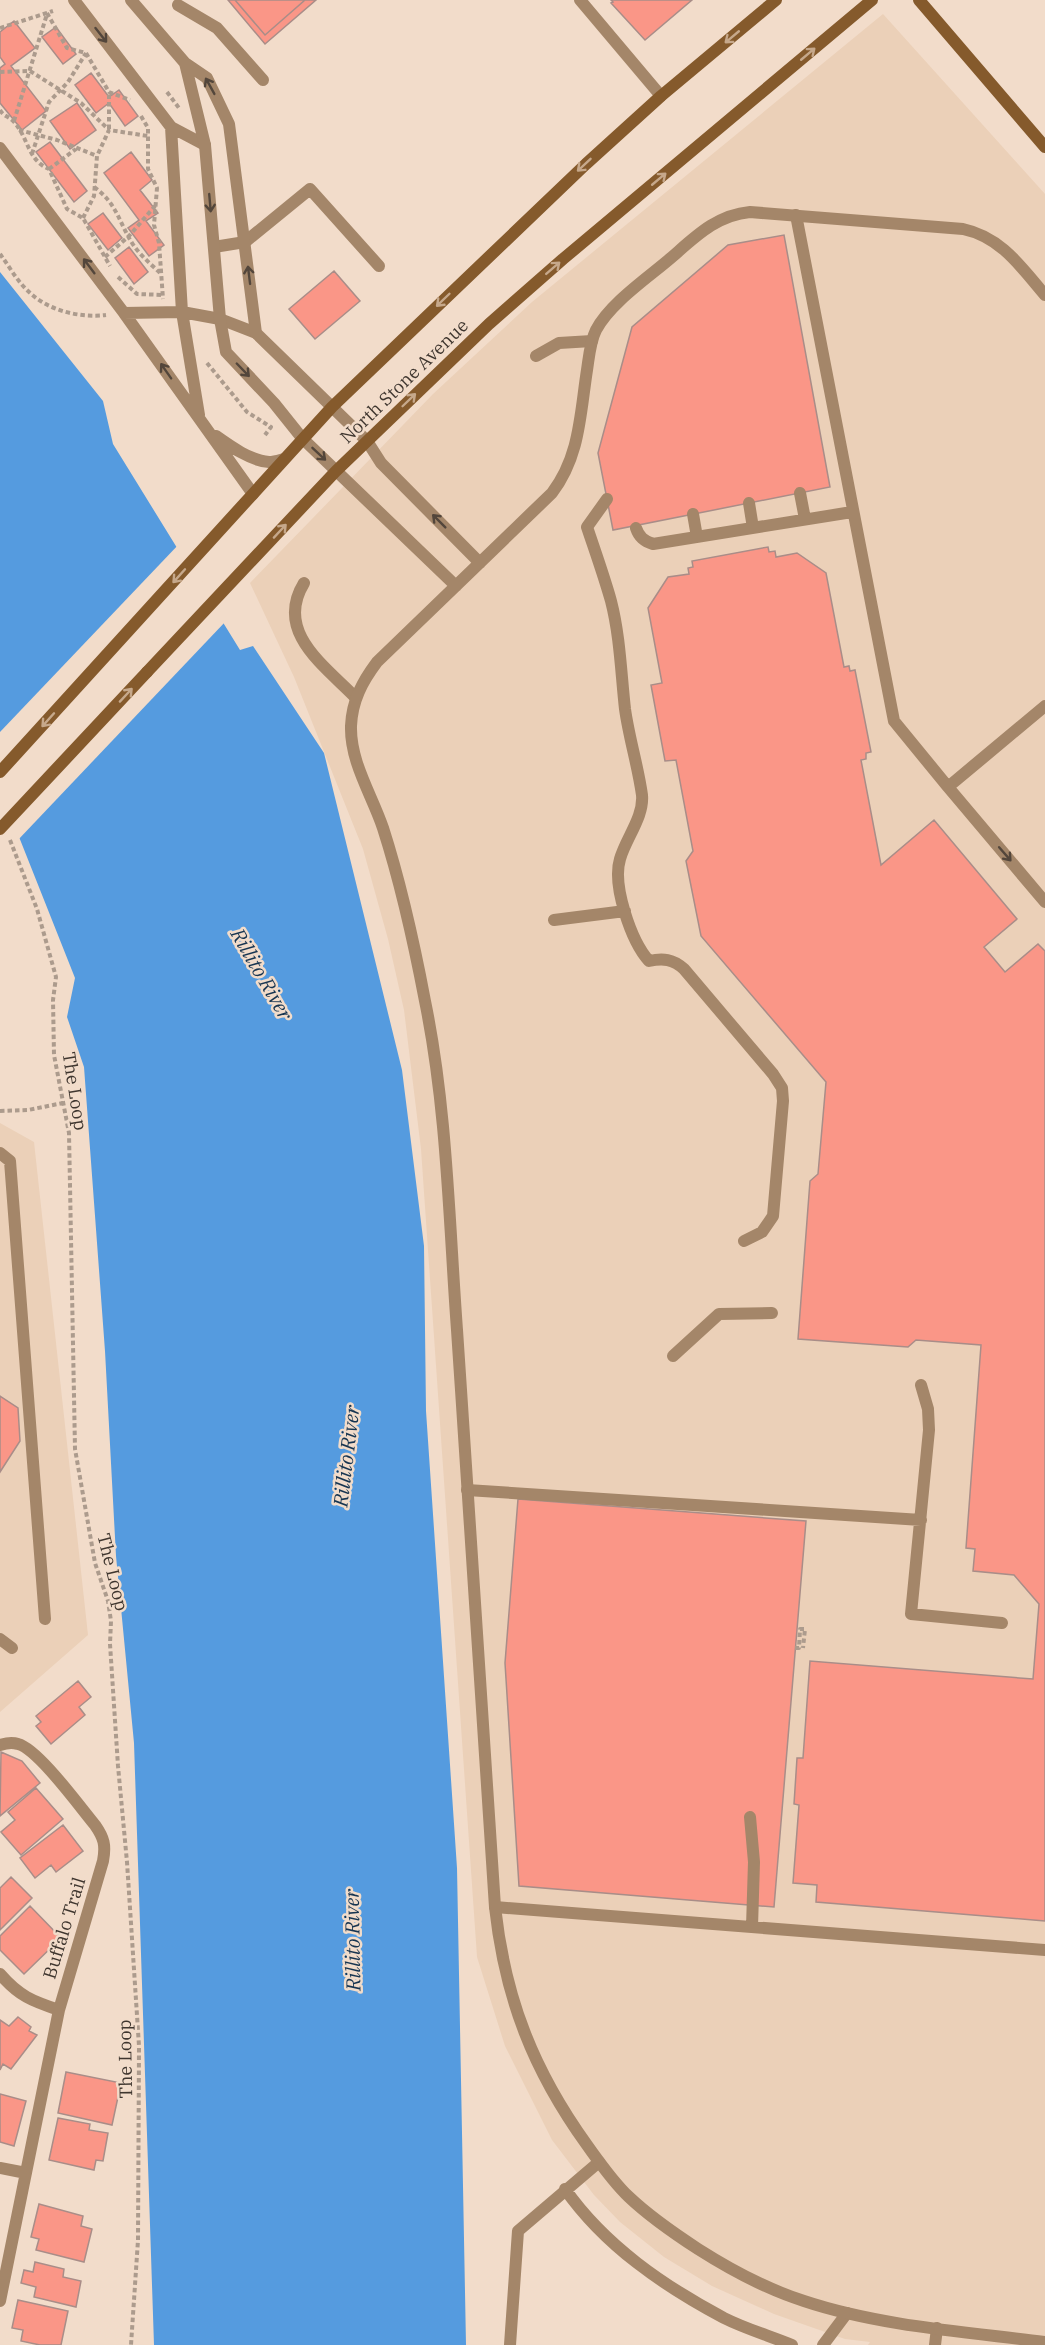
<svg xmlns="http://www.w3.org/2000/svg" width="1045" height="2345" font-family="'IBM Plex Serif',serif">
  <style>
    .built { fill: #ebd0b8 }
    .water { fill: #559bdf }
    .pier { fill: #f2dcca }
    .building { fill: #fa9687; stroke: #a98d88; stroke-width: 1.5 }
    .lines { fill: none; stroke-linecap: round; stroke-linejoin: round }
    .path { stroke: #ac9b8d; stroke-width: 4; stroke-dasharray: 4.5 3; stroke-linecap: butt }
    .lane { stroke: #a48669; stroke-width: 12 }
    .street { stroke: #a48669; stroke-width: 12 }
    .secondary { stroke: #855a2c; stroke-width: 12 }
    .secondary-bridge { stroke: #855a2c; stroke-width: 12 }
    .oneway { stroke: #53463b }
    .oneway2 { stroke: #c6a88b }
    .labels { text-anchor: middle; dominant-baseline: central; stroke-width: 5; stroke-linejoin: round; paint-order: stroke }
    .street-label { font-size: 18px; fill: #3f362f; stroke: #f2dcca }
    .water-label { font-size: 20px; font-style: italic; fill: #173551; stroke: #f2dcca }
  </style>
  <rect width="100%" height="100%" fill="#f2dcca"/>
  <!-- built -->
  <path class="built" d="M883 14 1045 194V2345H868L870 2342 845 2339 774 2314 712 2286 664 2257 620 2222 594 2195 552 2140 505 2046 477 1957 421 1149 404 1010 388 939 363 849 294 677 250 583 433 394 532 302Z
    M0 1123 34 1142 88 1635 0 1712Z"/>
  <!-- water -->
  <path class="water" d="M0 272 103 401 113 444 240 650 253 646 324 753 402 1070 424 1246 426 1411 457 1868 466 2345H154L134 1743 116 1556 105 1351 84 1067 67 1017 75 978 0 789Z"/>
  <!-- pier -->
  <path class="pier" d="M180 543 226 621 17 841 0 797V732Z"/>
  <!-- building -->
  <path class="building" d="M228 0H235L265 35 305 0H316L265 44Z
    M235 0H305L265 35Z
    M611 0H692L645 40 611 3 613 2Z
    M14 21 35 48 11 66 46 111 22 130 0 103V68L5 64 0 57V32Z
    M56 27 76 54 63 64 42 37Z
    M91 73 109 97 119 90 138 116 125 126 109 103 96 113 75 85Z
    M77 103 96 130 70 149 50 121Z
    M50 142 87 191 74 202 36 152Z
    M131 152 152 180 140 190 158 213 146 221 164 245 149 256 128 228 139 220 104 173Z
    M103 213 122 238 108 250 88 224Z
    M784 235 830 487 613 530 598 453 632 327 728 245Z
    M129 247 148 272 134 284 115 258Z
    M334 271 360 301 315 339 289 309Z
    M768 547 769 552 775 551 776 557 797 553 826 573 844 667 849 666 850 671 855 670 871 752 866 753V759L861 760 881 865 934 820 1017 919 984 947 1005 972 1038 944 1045 951V1921L816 1902 817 1885 793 1883 799 1805 794 1804 797 1758H803L810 1661 1033 1679 1039 1604 1014 1575 973 1571 975 1549 966 1548 981 1345 916 1340 908 1347 798 1339 810 1181 818 1174 826 1082 701 936 686 861 693 851 676 760 665 761 651 685 662 683 648 608 668 577 689 574 688 568 693 567 692 561Z
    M0 1396 18 1408 20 1441 0 1472Z
    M518 1499 806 1521 774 1907 519 1886 505 1663Z
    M78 1681 91 1697 79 1707 85 1715 51 1744 36 1726 41 1722 36 1716Z
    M1 1752 22 1761 40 1783 0 1816Z
    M36 1788 63 1819 21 1855 1 1832 15 1820 8 1812Z
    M63 1825 83 1851 56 1872 51 1865 35 1878 20 1858Z
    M11 1877 32 1898 0 1930V1888Z
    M30 1906 61 1938 24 1974 0 1950V1936Z
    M18 2017 31 2027 29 2031 37 2035 11 2069 3 2064 0 2070V2020L9 2026Z
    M66 2072 121 2083 112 2125 58 2113Z
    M0 2094 26 2101 14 2146 0 2142Z
    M58 2118 90 2124 89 2130 108 2133 103 2161 96 2160 94 2170 49 2160Z
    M39 2204 83 2216 81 2226 92 2229 84 2262 36 2250 39 2239 31 2237Z
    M35 2262 64 2269 63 2277 81 2281 76 2307 34 2297 36 2287 21 2283 24 2270 33 2272Z
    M18 2300 68 2311 61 2345H40L21 2341 23 2330 12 2328Z"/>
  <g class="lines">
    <!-- path -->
    <path class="path" d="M47 13 67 48 86 53 109 92 130 100
      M0 28 53 11
      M0 72 30 71 81 103 109 130
      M167 92 179 108
      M0 110C4 117 9 116 14 122 28 137 28 161 49 169L67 209 83 218 110 266
      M141 116 148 128V169L157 188 154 225 159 243 163 299
      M14 121 47 14
      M109 129V92
      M19 130 57 140 97 156
      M32 154 49 102 68 82 86 53
      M49 169 76 149
      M94 187C118 204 119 224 134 246 141 256 152 265 161 274
      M83 218 94 196 97 156 109 130 148 136
      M0 254C9 266 17 281 28 291 48 311 80 318 106 315
      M105 257 129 236 155 206
      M118 277 137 294 164 295
      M207 363 247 412 271 427 265 435
      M10 840 37 909 56 977 53 1000 54 1055 69 1133 75 1449 95 1563 108 1601 111 1621 110 1644 118 1766 127 1862 139 2046 138 2240 131 2345
      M0 1111 28 1110 63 1103
      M795 1648H799L800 1629H805L803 1648"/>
    <!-- lane -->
    <path class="lane" d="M74 0 171 127 205 145
      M580 0 661 96
      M178 5 217 28 263 80
      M171 127 182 312 199 415
      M0 148 124 313 253 494
      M796 215 894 721 948 787
      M214 247 245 242 310 189 379 266
      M124 313 182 312 220 319 256 333
      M536 356 559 343 592 341
      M216 436C230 446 251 461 269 462 274 462 280 460 284 459
      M800 493 805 519
      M607 499 587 527C595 551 604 576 611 601 620 636 621 673 625 709 629 738 638 766 642 795 644 817 626 838 620 859 612 885 631 941 649 961 663 958 673 959 684 969L773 1074 782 1088 783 1101 773 1216 762 1232 744 1241
      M749 503 753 528
      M693 514 697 537
      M636 528C639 537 644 541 653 544L852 512
      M304 583C274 632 325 666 356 698
      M1045 706 948 787 1045 902
      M554 920 625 911
      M0 1153 10 1161 45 1619
      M673 1356 719 1314 772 1313
      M921 1385 928 1409 929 1430 911 1614 1002 1623
      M467 1490 921 1520
      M0 1639 12 1648
      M750 1817 754 1862 752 1927
      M495 1907 1045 1950
      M565 2189C605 2246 664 2286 724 2318 746 2329 770 2336 792 2345
      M510 2345 518 2231 599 2162
      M823 2345 847 2313
      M935 2345 937 2328"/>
    <!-- street -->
    <path class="street" d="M131 0 185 63 207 78 229 124 256 333 367 441 381 463 480 563
      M185 63 205 145 220 319 226 352 274 403 302 438 456 586
      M1045 295C1021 267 1001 237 963 229L750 212C717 215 696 236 672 257 649 277 610 303 596 330 590 342 589 357 587 370 580 415 580 456 552 493L377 662C362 682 352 701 351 726 350 762 372 795 383 828 401 884 414 943 425 1001 447 1108 449 1221 457 1330 470 1522 481 1714 495 1907 505 1998 533 2070 587 2145 600 2163 613 2182 629 2197 650 2217 675 2234 698 2249 731 2270 766 2289 804 2301 879 2326 967 2332 1045 2342
      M0 1745C6 1743 12 1742 18 1744 38 1749 80 1807 95 1825 104 1838 106 1845 103 1861L59 2010 0 2301
      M0 1974C19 1996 32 2001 59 2010
      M0 2168 26 2173"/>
    <!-- secondary -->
    <path class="secondary" d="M919 0 1045 147
      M147 672 336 471 489 324 563 259 872 0
      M0 772 332 407 586 164 661 96 776 0"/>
    <!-- secondary-bridge -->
    <path class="secondary-bridge" d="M0 829 147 672"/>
  </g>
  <!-- one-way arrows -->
  <defs><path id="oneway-shaft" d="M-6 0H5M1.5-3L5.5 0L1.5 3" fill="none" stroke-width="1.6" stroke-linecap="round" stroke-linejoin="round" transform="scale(1.5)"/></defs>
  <g class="oneway">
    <use href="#oneway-shaft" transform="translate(101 35) rotate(52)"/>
    <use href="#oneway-shaft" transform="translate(210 86) rotate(-119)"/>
    <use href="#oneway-shaft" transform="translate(210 203) rotate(85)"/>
    <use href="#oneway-shaft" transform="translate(89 266) rotate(-127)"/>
    <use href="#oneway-shaft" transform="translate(249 275) rotate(-97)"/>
    <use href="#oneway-shaft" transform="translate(243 370) rotate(46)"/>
    <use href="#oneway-shaft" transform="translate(166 371) rotate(-125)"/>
    <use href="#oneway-shaft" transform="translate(319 454) rotate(43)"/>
    <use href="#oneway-shaft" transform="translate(439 521) rotate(-135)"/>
    <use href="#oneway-shaft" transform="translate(1005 854) rotate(49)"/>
  </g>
  <g class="oneway2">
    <use href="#oneway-shaft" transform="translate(732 37) rotate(140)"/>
    <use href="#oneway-shaft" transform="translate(808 54) rotate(-40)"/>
    <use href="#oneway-shaft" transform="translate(584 165) rotate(137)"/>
    <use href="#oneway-shaft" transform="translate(659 179) rotate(-40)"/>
    <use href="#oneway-shaft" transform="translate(553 268) rotate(-41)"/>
    <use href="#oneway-shaft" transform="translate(443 300) rotate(136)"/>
    <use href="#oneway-shaft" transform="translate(409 400) rotate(-44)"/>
    <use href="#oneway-shaft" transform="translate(280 531) rotate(-47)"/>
    <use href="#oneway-shaft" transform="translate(179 576) rotate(132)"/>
    <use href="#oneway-shaft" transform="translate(126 695) rotate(-47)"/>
    <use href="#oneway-shaft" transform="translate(48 720) rotate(132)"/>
  </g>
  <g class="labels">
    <!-- street labels -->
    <g class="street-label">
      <text transform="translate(404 381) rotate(-44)">North Stone Avenue</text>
      <text transform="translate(75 1091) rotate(81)">The Loop</text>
      <text transform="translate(113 1572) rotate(76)">The Loop</text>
      <text transform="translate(64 1928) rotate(-73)">Buffalo Trail</text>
      <text transform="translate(125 2059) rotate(-91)">The Loop</text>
    </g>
    <!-- water labels -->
    <g class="water-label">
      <text transform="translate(262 974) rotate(60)">Rillito River</text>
      <text transform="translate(346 1456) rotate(-83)">Rillito River</text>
      <text transform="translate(352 1940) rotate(-91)">Rillito River</text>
    </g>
  </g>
</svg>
